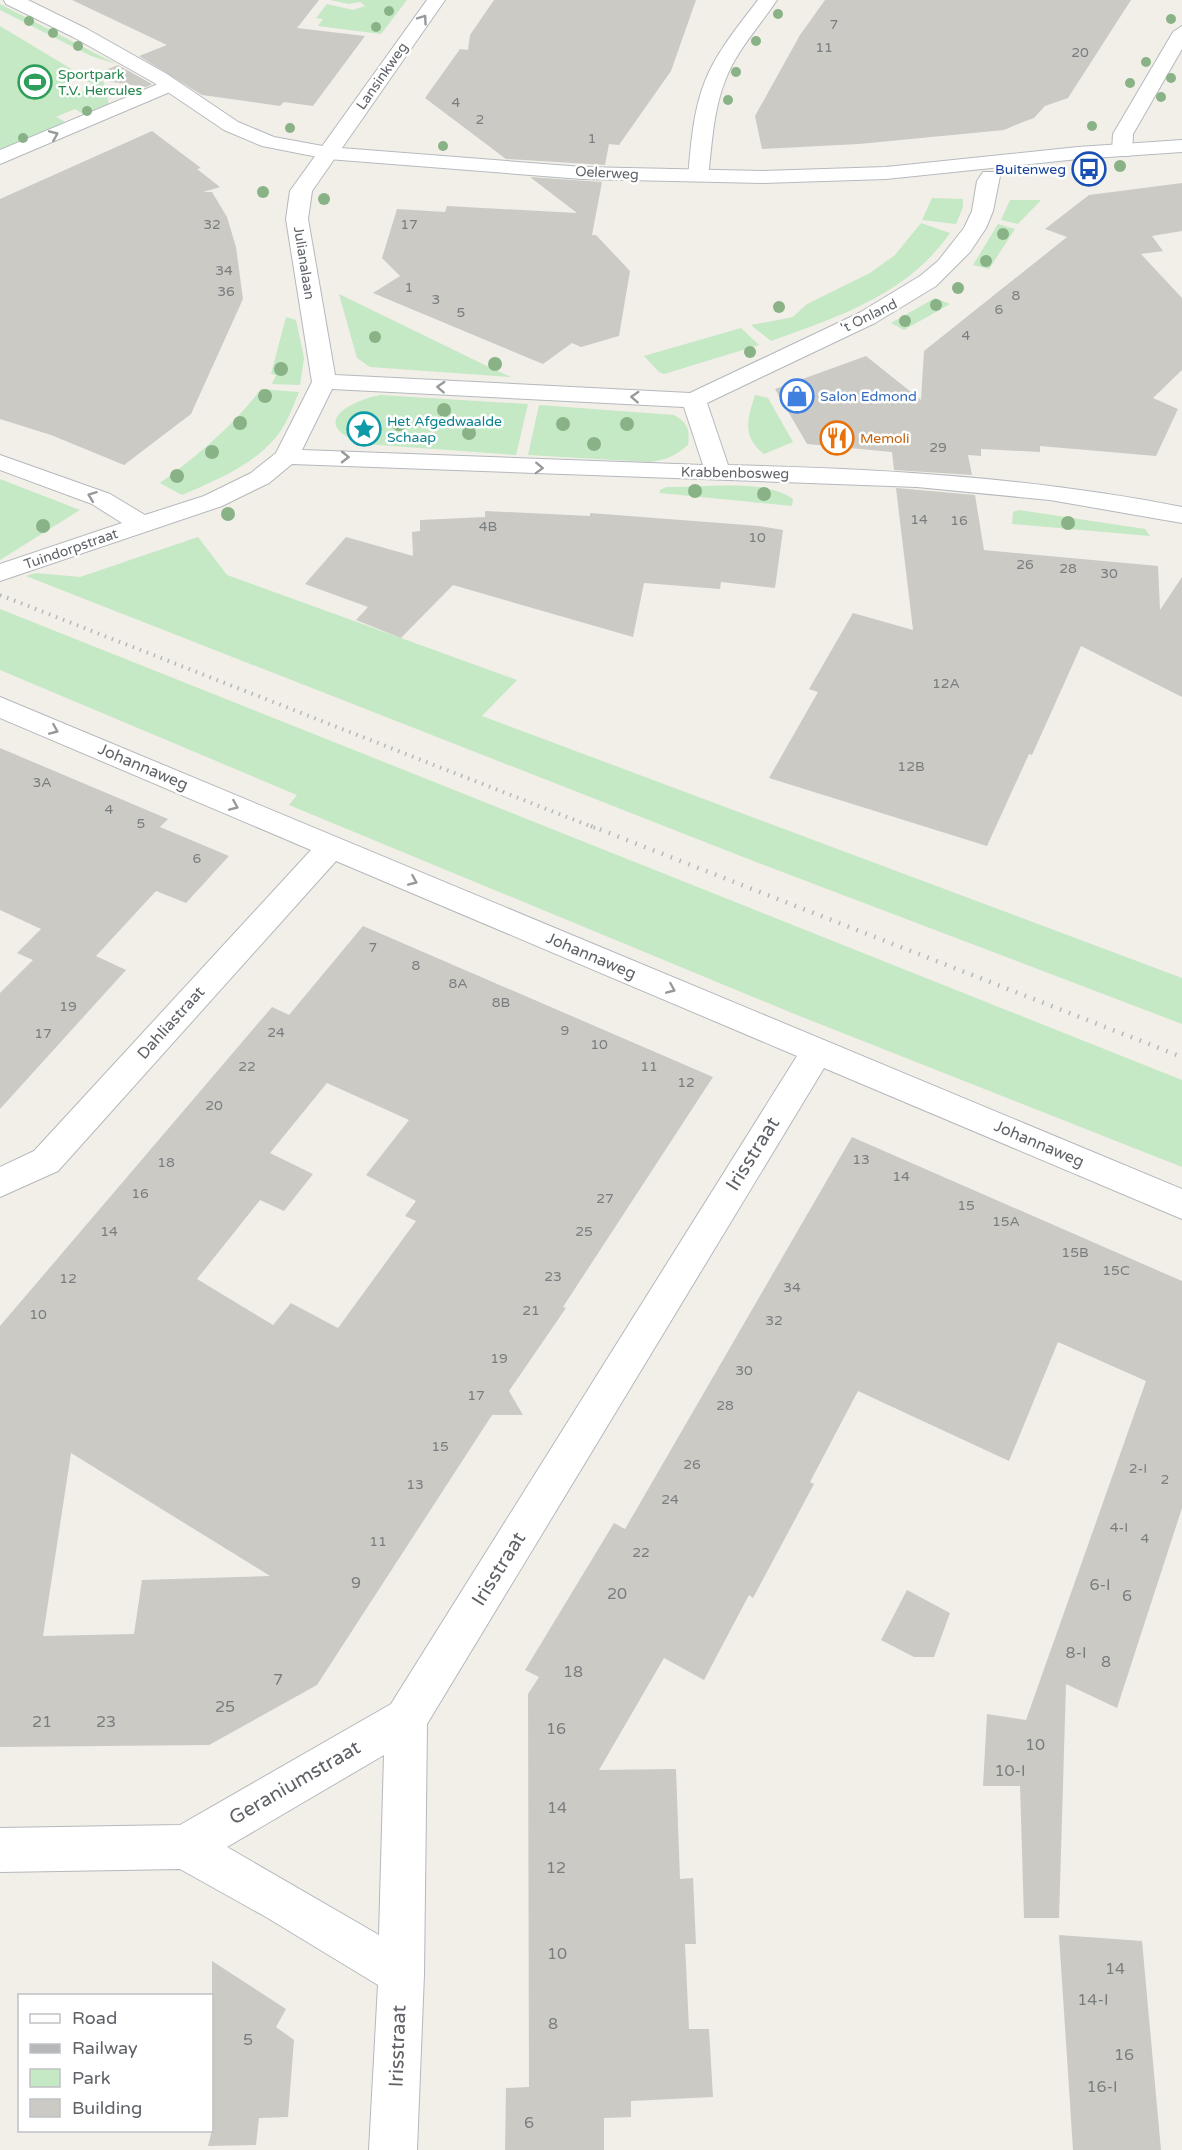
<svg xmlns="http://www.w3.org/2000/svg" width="1182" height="2150" font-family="'Varela Round',sans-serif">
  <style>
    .green { fill: #c5e8c5 }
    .building { fill: #cccac5; fill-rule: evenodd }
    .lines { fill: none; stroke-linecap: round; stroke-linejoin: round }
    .street-casing { stroke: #b5b8bc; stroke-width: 2 }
    .secondary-casing { stroke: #b6babf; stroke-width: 2 }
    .street { fill: #fff; fill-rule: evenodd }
    .secondary { fill: #fff; fill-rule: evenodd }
    .rail-far1 { stroke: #b6b7b8; stroke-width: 4; stroke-dasharray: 1.5 6; stroke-linecap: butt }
    .rail { stroke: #b6b7b8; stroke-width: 4.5; stroke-dasharray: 1.5 8; stroke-linecap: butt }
    .tree { fill: #89b387 }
    .oneway { stroke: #979a9d }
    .labels { text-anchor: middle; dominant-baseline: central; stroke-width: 5; stroke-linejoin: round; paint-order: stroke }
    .number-label { font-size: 14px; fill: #7a7d7f }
    .far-leisure-label { font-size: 14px; fill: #27864d; stroke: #fff; text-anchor: start }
    .far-street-label { font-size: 14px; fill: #5f6368; stroke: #fff }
    .far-transit-label { font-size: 14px; fill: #164399; stroke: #fff; text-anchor: end }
    .far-shop-label { font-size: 14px; fill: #366cbe; stroke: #fff; text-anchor: start }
    .far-culture-label { font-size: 14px; fill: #0d838f; stroke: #fff; text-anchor: start }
    .far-food-label { font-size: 14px; fill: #c56008; stroke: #fff; text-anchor: start }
    .street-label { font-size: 16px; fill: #5f6368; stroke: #fff }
    .near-number-label { font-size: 16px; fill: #7a7d7f }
    .near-street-label { font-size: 20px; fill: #5f6368; stroke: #fff }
  </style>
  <rect width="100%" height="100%" fill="#f1efe8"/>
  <!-- green -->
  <path class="green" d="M330 0H407L381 34 318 26 323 19 316 18 327 4 353 10 365 6 360 2 349 4Z
    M0 4 116 64 91 56 0 10Z
    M0 26 83 76 56 87 71 96 95 86 87 81 102 75 109 105 85 115 75 109 56 117 64 121 62 125 0 151Z
    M932 198 963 199V207L956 224 922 220Z
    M1010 200H1041L1018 224 1001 220Z
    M921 223 950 233C908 294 838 317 771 341L751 325 793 317 807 304 870 273 895 255Z
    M998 224 1015 229 989 269 973 265Z
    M339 294 491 368 511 377 370 367 357 358Z
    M935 298 950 304 904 330 891 323Z
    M286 317 296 320 304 358 300 385 272 384 276 375 271 374Z
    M741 328 759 345 664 374 659 372 644 356Z
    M261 389 299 392C295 401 292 410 288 418 269 459 221 478 182 495L160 483C198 455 232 427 261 389Z
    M380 395 528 404 516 455 365 444C310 427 342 403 380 395Z
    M755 395 768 398 793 442 764 454C742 437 747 420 755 395Z
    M539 405 674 415C688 423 690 430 688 445 675 456 666 460 649 462L528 455Z
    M0 479 80 510 0 560Z
    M666 487C700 488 765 478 793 499L792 506 660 493V490Z
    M1019 510 1145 529 1150 536 1012 524 1013 512Z
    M198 537 227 575 517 680 482 716 1182 978V1024L738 855 26 576 35 573 80 577Z
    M0 609 1182 1080V1167L792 1013 289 805 297 795 0 670Z"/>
  <!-- building -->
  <path class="building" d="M72 0H319L297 28 365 36 313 106 284 102 280 106 202 95 139 56 167 45Z
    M494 0H696L671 71 619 145 609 144 605 165 506 159 425 98 460 49 468 50 470 35Z
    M825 0H1131L1068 98 1045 106 1034 118 1023 122 1004 130 859 144 762 149 755 116 800 35Z
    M118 65 152 84 146 87 86 78Z
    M152 131 201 168 197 169 220 187 203 192H212L227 217 236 247 243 299 191 414 124 465 51 435 0 419V199Z
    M530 177 602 182 592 235H596L630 271 619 336 581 347 572 343 543 364 373 293 400 276 382 258 397 209 445 212 447 206 577 213Z
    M1182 183V231L1152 236 1163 251 1141 254 1182 298V370L1153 398 1178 409 1156 456 1040 446V452L981 449V456L968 455 972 475 894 470 892 452 807 444 775 389 866 356 921 400 924 351 1067 237 1045 229 1089 195Z
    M896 488 975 495 984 550 1158 566 1160 610 1182 577V697L1081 646 1032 755 1029 754 987 846 769 778 818 692 809 689 853 613 913 630Z
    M485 511 590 516V513L759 526 783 530 775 588 721 582 720 589 644 583 633 637 453 585 401 638 356 620 368 607 305 584 346 537 413 556 412 532 420 531V520L485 517Z
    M0 748 168 819 160 827 229 856 186 903 156 891 96 956 126 970 0 1109V993L33 960 17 953 41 929 0 910Z
    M363 926 713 1077 563 1307 566 1308 509 1391 523 1415H492L317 1685 209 1745 0 1747V1326L272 1007 289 1015ZM327 1083 409 1120 366 1175 416 1201 405 1216 416 1221 338 1328 291 1303 273 1325 197 1279 260 1200 284 1211 313 1174 270 1153ZM71 1453 270 1576 142 1580 134 1634 43 1636Z
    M852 1137 1182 1281V1508L1117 1708 1066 1684 1059 1918H1024L1020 1786H983L987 1714 1026 1720 1146 1381 1058 1342 1009 1461 858 1391 810 1482 814 1484 753 1598 749 1595 704 1680 664 1658 599 1770 676 1769 680 1879 693 1878 696 1944H685L689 2029H709L713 2097 631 2101V2117L604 2118V2150H505L506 2088 529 2087 528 1694 539 1677 525 1670 614 1523 625 1529Z
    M907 1590 950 1613 934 1657H914L881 1640Z
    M1059 1935 1142 1941 1161 2150H1073Z
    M212 1961 286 2009 276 2027 294 2040 288 2117 259 2118 256 2145 208 2146 212 2130Z"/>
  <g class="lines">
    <!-- street casing -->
    <g class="street-casing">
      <path id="street" d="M427 0H445L312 191 308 219 335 375 690 393 859 313 920 276 938 261 964 228 972 211 977 181 983 172H997L1000 176 993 211 986 228 970 252 936 286 875 323 707 403 728 465C881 469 1032 477 1182 507V523L1050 500 917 487 292 464 269 483 222 506 0 581V564L122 523 92 504 0 470V455L110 494 145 515 204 496 251 473 276 453 312 382 286 219 290 191ZM332 389 684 407 703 465 302 450Z
        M758 0H777C759 27 736 51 725 81 713 111 712 145 708 177L705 181H691L688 177C691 145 693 111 705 81 717 51 739 25 758 0Z
        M1182 26V49L1133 134 1132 152 1129 156H1115L1112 152 1113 134 1173 32Z
        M170 79 180 85 177 89 0 164V150Z
        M0 697 1182 1189V1219L824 1068 427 1724 424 1974 417 2150H369L378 1985 266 1917 180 1869 0 1872V1828L180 1825 391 1704 797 1056 336 861 58 1171 0 1197V1167L34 1151 311 850 0 718ZM384 1755 379 1935 227 1847Z"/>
    </g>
    <!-- secondary casing -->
    <g class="secondary-casing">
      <path id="secondary" d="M4 0H28L87 29 167 74 238 122 274 137 328 147 582 167 763 171 886 167 1078 147 1182 140V152L1078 159 886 179 763 183 582 179 328 159 262 146 224 130 153 82 73 37 6 4Z"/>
    </g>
    <!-- street -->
    <use href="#street" class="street"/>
    <!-- secondary -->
    <use href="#secondary" class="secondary"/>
    <!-- rail-far1 -->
    <path class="rail-far1" d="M0 595 595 828"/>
    <!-- rail -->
    <path class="rail" d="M591 826 1182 1057"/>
  </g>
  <!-- trees -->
  <g class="tree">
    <circle cx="389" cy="11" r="5"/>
    <circle cx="778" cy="14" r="5"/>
    <circle cx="1171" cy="19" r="5"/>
    <circle cx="29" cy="21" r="5"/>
    <circle cx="376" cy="27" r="5"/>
    <circle cx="53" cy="33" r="5"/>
    <circle cx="756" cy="41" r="5"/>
    <circle cx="78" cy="46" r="5"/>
    <circle cx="1146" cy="62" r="5"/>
    <circle cx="736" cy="72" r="5"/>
    <circle cx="1171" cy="78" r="5"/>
    <circle cx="1130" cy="83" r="5"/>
    <circle cx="1161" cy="97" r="5"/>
    <circle cx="728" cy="100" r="5"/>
    <circle cx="87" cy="111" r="5"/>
    <circle cx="1092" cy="126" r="5"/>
    <circle cx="290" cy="128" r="5"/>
    <circle cx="23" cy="138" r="5"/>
    <circle cx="443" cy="146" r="5"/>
    <circle cx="1120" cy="166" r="6"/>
    <circle cx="263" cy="192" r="6"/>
    <circle cx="324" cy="199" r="6"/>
    <circle cx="1003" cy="234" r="6"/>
    <circle cx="986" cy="261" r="6"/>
    <circle cx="958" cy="288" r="6"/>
    <circle cx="936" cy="305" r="6"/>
    <circle cx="779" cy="307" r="6"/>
    <circle cx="905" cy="321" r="6"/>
    <circle cx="375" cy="337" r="6"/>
    <circle cx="750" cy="352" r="6"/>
    <circle cx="495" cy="364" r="7"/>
    <circle cx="281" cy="369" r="7"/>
    <circle cx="265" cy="396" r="7"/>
    <circle cx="444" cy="410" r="7"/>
    <circle cx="240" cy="423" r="7"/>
    <circle cx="399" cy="424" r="7"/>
    <circle cx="563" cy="424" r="7"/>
    <circle cx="627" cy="424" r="7"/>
    <circle cx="469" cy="433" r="7"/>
    <circle cx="594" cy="444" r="7"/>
    <circle cx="212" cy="452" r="7"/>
    <circle cx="177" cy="476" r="7"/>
    <circle cx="695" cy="491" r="7"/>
    <circle cx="764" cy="494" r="7"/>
    <circle cx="228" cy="514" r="7"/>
    <circle cx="1068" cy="523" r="7"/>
    <circle cx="43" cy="526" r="7"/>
  </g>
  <!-- one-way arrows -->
  <defs><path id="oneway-chevron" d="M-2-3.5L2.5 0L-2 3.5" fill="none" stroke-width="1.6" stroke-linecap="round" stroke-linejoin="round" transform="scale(1.5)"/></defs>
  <g class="oneway">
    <use href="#oneway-chevron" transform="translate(423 19) rotate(-55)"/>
    <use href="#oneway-chevron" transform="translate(54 135) rotate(-23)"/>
    <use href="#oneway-chevron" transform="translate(441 387) rotate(-177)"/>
    <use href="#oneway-chevron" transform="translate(635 397) rotate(-177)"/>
    <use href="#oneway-chevron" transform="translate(345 457) rotate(1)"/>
    <use href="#oneway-chevron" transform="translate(539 468) rotate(2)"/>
    <use href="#oneway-chevron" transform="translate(92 496) rotate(-159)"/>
    <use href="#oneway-chevron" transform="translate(54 730) rotate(23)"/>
    <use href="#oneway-chevron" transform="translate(234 806) rotate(23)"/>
    <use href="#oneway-chevron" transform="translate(413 881) rotate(23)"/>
    <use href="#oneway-chevron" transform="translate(671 989) rotate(23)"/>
  </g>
  <!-- icons -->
  <defs>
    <g id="stadium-ring" transform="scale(1.725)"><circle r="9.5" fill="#fff" stroke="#2e9e5b" stroke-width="1.5"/><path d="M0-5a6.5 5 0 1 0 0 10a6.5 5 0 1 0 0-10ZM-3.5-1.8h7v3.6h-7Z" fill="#2e9e5b"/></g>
    <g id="bus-ring" transform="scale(1.725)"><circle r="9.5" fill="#fff" stroke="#1a4fb4" stroke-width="1.5"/><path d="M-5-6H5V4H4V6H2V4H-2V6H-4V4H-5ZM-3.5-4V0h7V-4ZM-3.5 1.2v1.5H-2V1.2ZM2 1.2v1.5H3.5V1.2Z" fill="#1a4fb4"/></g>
    <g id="shop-ring" transform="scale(1.725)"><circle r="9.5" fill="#fff" stroke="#3f7fe0" stroke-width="1.5"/><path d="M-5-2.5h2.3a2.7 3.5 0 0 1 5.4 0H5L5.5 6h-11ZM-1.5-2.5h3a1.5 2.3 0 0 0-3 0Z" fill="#3f7fe0"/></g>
    <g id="sight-ring" transform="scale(1.725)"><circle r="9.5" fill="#fff" stroke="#0f9aa8" stroke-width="1.5"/><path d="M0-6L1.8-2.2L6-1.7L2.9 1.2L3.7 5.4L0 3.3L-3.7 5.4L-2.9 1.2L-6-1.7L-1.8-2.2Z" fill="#0f9aa8"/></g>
    <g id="restaurant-ring" transform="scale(1.725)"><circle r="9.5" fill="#fff" stroke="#e8710a" stroke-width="1.5"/><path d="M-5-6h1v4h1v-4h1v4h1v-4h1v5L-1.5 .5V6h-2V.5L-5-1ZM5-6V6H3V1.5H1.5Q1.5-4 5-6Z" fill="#e8710a"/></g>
  </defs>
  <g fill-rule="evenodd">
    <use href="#stadium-ring" x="35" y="82"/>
    <use href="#bus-ring" x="1089" y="169"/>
    <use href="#shop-ring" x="797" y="396"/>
    <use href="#sight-ring" x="364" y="429"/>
    <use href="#restaurant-ring" x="837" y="438"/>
  </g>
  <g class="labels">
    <!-- number labels -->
    <g class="number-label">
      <text x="834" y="24">7</text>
      <text x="824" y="47">11</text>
      <text x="1080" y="52">20</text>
      <text x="456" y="102">4</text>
      <text x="480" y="119">2</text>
      <text x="592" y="138">1</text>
      <text x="212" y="224">32</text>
      <text x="409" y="224">17</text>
      <text x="224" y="270">34</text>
      <text x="409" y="287">1</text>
      <text x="226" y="291">36</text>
      <text x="1016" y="295">8</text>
      <text x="436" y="299">3</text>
      <text x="999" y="309">6</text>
      <text x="461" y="312">5</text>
      <text x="966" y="335">4</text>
      <text x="938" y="447">29</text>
      <text x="919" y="519">14</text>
      <text x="959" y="520">16</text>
      <text x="488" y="526">4B</text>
      <text x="757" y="537">10</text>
      <text x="1025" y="564">26</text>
      <text x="1068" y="568">28</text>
      <text x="1109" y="573">30</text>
      <text x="946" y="683">12A</text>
      <text x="911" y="766">12B</text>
      <text x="42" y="782">3A</text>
      <text x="109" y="809">4</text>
      <text x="141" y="823">5</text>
      <text x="197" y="858">6</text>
      <text x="373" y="947">7</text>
      <text x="416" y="965">8</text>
      <text x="458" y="983">8A</text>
      <text x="501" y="1002">8B</text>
      <text x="68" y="1006">19</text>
      <text x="565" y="1030">9</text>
      <text x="276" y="1032">24</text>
      <text x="43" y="1033">17</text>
      <text x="599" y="1044">10</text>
      <text x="247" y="1066">22</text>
      <text x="649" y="1066">11</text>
      <text x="686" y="1082">12</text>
      <text x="214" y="1105">20</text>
      <text x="861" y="1159">13</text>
      <text x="166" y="1162">18</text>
      <text x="901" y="1176">14</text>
      <text x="140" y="1193">16</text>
      <text x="605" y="1198">27</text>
      <text x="966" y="1205">15</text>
      <text x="1006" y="1221">15A</text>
      <text x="109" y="1231">14</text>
      <text x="584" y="1231">25</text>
      <text x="1075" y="1252">15B</text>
      <text x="1116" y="1270">15C</text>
      <text x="553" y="1276">23</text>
      <text x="68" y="1278">12</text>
      <text x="792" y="1287">34</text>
      <text x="531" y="1310">21</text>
      <text x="38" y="1314">10</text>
      <text x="774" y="1320">32</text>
      <text x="499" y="1358">19</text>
      <text x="744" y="1370">30</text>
      <text x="476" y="1395">17</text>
      <text x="725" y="1405">28</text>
      <text x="440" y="1446">15</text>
      <text x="692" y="1464">26</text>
      <text x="1138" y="1468">2-I</text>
      <text x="1165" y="1479">2</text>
      <text x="415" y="1484">13</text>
      <text x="670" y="1499">24</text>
      <text x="1119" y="1527">4-I</text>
      <text x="1145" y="1538">4</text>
      <text x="378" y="1541">11</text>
      <text x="641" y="1552">22</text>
    </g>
    <!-- far-leisure labels -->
    <g class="far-leisure-label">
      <text x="58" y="74">Sportpark<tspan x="58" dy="16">T.V. Hercules</tspan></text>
    </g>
    <!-- far-street labels -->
    <g class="far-street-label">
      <text transform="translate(382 76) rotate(-55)">Lansinkweg</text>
      <text transform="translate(607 173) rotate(3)">Oelerweg</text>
      <text transform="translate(304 263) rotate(81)">Julianalaan</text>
      <text transform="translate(869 316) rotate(-26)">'t Onland</text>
      <text transform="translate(735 473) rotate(1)">Krabbenbosweg</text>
      <text transform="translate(71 549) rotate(-19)">Tuindorpstraat</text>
    </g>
    <!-- far-transit labels -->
    <g class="far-transit-label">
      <text x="1066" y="169">Buitenweg</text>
    </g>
    <!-- far-shop labels -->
    <g class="far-shop-label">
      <text x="820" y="396">Salon Edmond</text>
    </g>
    <!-- far-culture labels -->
    <g class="far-culture-label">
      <text x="387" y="421">Het Afgedwaalde<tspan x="387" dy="16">Schaap</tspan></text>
    </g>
    <!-- far-food labels -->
    <g class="far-food-label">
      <text x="860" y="438">Memoli</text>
    </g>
    <!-- street labels -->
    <g class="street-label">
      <text transform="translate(143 767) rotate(23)">Johannaweg</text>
      <text transform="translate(591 956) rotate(23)">Johannaweg</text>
      <text transform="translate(171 1023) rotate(-48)">Dahliastraat</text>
      <text transform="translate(1039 1144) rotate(23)">Johannaweg</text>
    </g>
    <!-- near-number labels -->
    <g class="near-number-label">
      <text x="356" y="1583">9</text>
      <text x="1100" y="1585">6-I</text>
      <text x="617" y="1594">20</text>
      <text x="1127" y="1596">6</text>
      <text x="1076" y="1653">8-I</text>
      <text x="1106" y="1662">8</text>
      <text x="573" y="1672">18</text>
      <text x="278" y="1680">7</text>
      <text x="225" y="1707">25</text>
      <text x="42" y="1722">21</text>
      <text x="106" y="1722">23</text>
      <text x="556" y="1729">16</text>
      <text x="1035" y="1745">10</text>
      <text x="1010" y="1771">10-I</text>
      <text x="557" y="1808">14</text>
      <text x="556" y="1868">12</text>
      <text x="557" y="1954">10</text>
      <text x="1115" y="1969">14</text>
      <text x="1093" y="2000">14-I</text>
      <text x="553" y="2024">8</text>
      <text x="248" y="2040">5</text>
      <text x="1124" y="2055">16</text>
      <text x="1102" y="2087">16-I</text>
      <text x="529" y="2123">6</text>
    </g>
    <!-- near-street labels -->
    <g class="near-street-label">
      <text transform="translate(753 1154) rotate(-58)">Irisstraat</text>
      <text transform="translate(499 1569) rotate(-58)">Irisstraat</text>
      <text transform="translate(295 1783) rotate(-30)">Geraniumstraat</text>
      <text transform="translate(398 2046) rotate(-88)">Irisstraat</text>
    </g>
  </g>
  <!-- legend -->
  <rect x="18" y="1994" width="195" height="138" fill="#ffffff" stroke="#bfc1c3" stroke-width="1.5"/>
  <rect x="30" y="2014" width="30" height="9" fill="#ffffff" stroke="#bfc1c3" stroke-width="1.5"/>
  <text x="72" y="2024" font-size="18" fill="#5f6368">Road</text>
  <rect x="30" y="2044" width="30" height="9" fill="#b6b7b8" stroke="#bfc1c3" stroke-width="1.5"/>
  <text x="72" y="2054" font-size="18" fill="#5f6368">Railway</text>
  <rect x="30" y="2069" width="30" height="18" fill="#c5e8c5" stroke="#bfc1c3" stroke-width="1.5"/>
  <text x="72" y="2084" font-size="18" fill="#5f6368">Park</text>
  <rect x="30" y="2099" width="30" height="18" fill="#cccac5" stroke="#bfc1c3" stroke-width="1.5"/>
  <text x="72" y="2114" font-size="18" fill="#5f6368">Building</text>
</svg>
